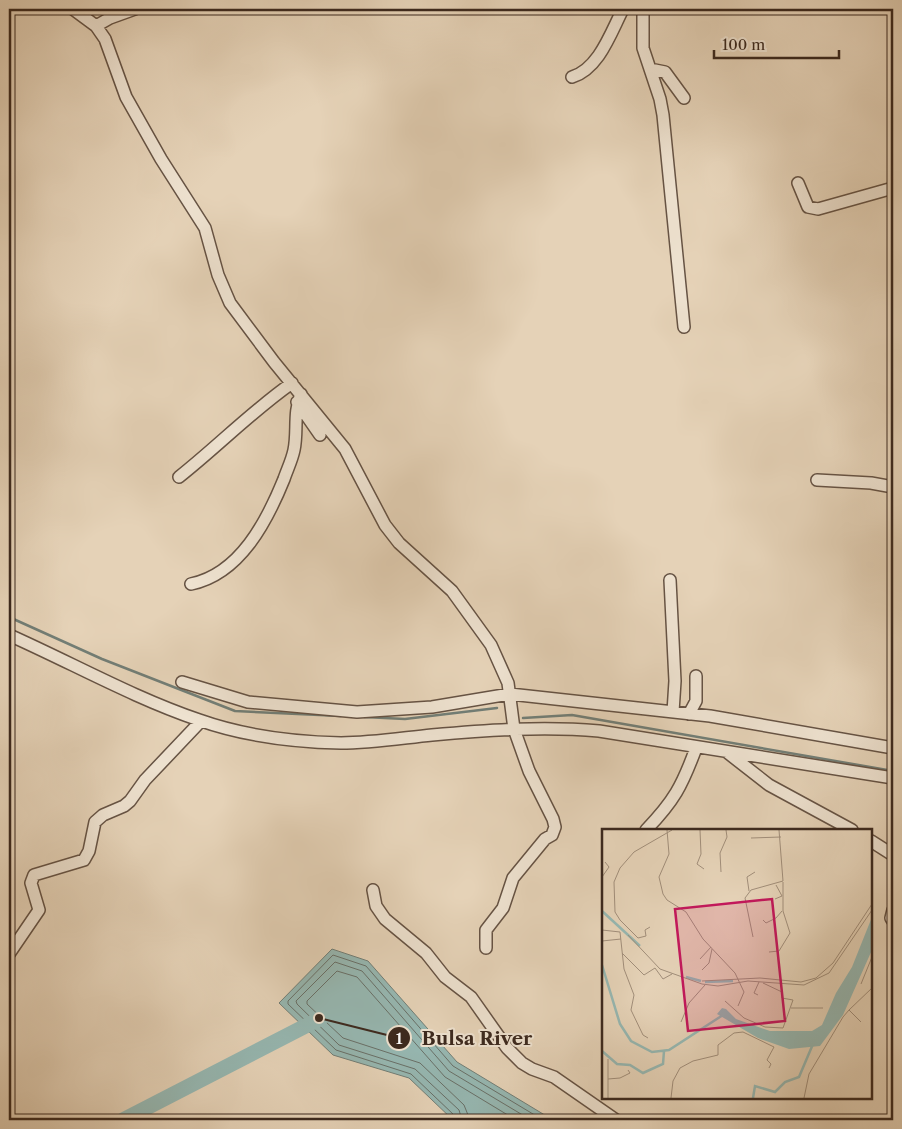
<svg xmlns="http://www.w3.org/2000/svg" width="902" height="1129" font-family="'Libre Caslon Text',serif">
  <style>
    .water { fill: #96b7b1; stroke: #727e76 }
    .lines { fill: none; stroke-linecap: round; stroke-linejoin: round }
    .shore { stroke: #697068; stroke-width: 1 }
    .stream { stroke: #727e76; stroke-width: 2.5 }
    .river { stroke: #96b7b1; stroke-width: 15 }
    .minor-casing { stroke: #665344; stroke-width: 14 }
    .minor { stroke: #eee2d0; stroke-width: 11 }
    .inset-river { fill: none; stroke: #96b7b1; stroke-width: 2.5 }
    .inset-road { fill: none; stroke: #a18e7a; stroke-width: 1 }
    .view { fill: #c2185b; fill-opacity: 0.15; stroke: #c2185b; stroke-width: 2.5 }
    .inset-edge { fill: none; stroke: #3c291e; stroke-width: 2.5 }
    .leader { fill: none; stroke: #3c291e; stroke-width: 2 }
    .callout-dot { fill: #3c291e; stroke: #eee2d0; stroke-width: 2 }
    .mark-label { font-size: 15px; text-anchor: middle; font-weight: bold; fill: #fff }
    .callout-label { font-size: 19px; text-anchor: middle; font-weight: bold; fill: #3c291e; stroke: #eee2d0; stroke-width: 4; stroke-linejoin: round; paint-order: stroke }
  </style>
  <rect width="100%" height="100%" fill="#e5d2b7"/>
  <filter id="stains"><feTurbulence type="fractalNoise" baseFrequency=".004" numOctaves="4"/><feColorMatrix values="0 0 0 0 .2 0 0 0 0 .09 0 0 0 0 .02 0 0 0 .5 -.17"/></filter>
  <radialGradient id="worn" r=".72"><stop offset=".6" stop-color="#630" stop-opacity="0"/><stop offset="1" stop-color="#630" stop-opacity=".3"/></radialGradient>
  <!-- water -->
  <path class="water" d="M332 949 368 961 457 1062 553 1120H453L409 1078 333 1055 279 1003Z"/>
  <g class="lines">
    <!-- shore -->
    <path class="shore" d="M456 1120 454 1115 411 1074 336 1050 288 1004V1001L333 955 366 966 453 1066 543 1120
      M462 1120 459 1110 415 1069 339 1045 297 1004 296 1001 335 962 362 971 449 1071 531 1120
      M470 1120 464 1105 420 1063 343 1038 307 1004V1001L337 971 357 977 445 1077 516 1120"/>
    <!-- stream -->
    <path class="stream" d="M9 617 102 659 235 711 341 716
      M364 717 405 719 497 708
      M523 718 572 715 893 771"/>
    <!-- river -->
    <path class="river" d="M123 1120 321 1018"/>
    <!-- minor casing -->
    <g class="minor-casing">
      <path id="minor" d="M73 9 96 26 105 39 126 97 161 159 205 228 218 275 230 303 274 362 345 449 385 525 399 543 452 591 491 645 508 683 514 729 529 771 553 819 555 827 552 835 545 839 513 878 503 908 486 930V948
        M643 9V48L660 99 663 115 684 327
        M96 26 110 18 135 9
        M650 69 665 72 684 98
        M572 77C599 69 611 32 623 9
        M798 183 808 207 818 209 893 188
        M297 402 320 435
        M179 477C217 447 252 411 292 383
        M817 480 871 483 893 487
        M670 580 675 681 673 712
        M191 584C240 574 267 521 284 479 287 470 292 460 294 450 298 431 293 413 301 394
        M9 635C72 663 134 698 199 720 244 736 294 742 341 743 371 743 402 738 432 735 487 730 544 726 599 731L893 778
        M182 682 248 702 357 712 432 707 510 694 710 716 893 748
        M689 714 696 701V676
        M728 753 769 785 852 830
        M646 830C674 801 682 786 696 748
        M871 841 893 855
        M373 890 376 906 385 919 426 953 445 977 471 997 507 1048 522 1063 532 1069 554 1077 616 1120
        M893 910 891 918 893 921
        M9 954 39 910 31 883 34 875 84 860 89 851 95 822 103 815 124 806 130 801 145 780 201 721"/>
    </g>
    <!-- minor -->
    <use href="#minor" class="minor"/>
  </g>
  <!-- overview -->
  <g transform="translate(602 829)">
    <rect width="270" height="270" fill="#e5d2b7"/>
    <path d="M270 88V121L241 186 218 217 187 220 156 209 115 185 120 179 124 180 134 190 168 202H210L220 196 234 164 250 138Z" fill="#96b7b1"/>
    <path class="inset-river" d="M0 82 38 117M0 136 18 195 29 212 50 223 67 221 121 186M84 148 99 152M103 153 131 152M0 222 15 235 28 236 41 244 61 235 62 222M151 269 153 257 173 263 183 253 197 248 211 215"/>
    <path class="inset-road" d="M65 1 67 25 57 48 61 65 65 71 84 83 101 110 133 144 142 163 136 177M98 1 99 25 95 35 102 40M149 9 179 8M119 43 118 24 125 8 124 1M0 48 7 38 3 33M147 62 145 48 153 43M173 70 180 67 174 56M161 91 164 94 174 89 180 82M48 98 43 101 44 107 36 109 18 91 13 83 12 53 18 39 32 23 70 1M0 101 18 103 22 140 32 166 29 181 41 206 46 209M26 106 58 140 100 155 116 157 146 152 202 156 227 144 270 81M151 108 143 69 149 61 181 52 177 1M0 112 19 110M167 123 177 122 188 104 181 82V53M20 124 42 146 53 139 61 150 70 145M98 130 109 118M100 141 107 134 110 120M100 152 158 149 199 153 214 149 231 134 270 75M259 155 270 128M156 166 152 164 157 153M123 172 142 189 163 198 181 199 191 171 180 169V163L161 154M189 179H221M247 181 270 159M79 193 87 174 103 156M6 250 18 249 28 244 26 241M6 269V230M69 269 71 252 78 239 91 232 116 226V216L132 204 141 203 172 218 165 231 169 235 167 239M202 269 207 245 241 188 247 181 259 193"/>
    <path class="view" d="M170 70 183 192 86 202 73 80Z"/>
    <rect width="270" height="270" class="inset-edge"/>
  </g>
  <!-- callouts -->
  <path class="leader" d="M319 1018L399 1038"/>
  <g class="callout-dot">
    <circle cx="319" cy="1018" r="5"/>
    <circle cx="399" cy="1038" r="12"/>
  </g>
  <g class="mark-label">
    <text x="399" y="1044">1</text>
  </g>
  <g class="callout-label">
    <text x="477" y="1045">Bulsa River</text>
  </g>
  <!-- margin -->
  <rect width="902" height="1129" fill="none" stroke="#e5d2b7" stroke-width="30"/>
  <rect x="10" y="10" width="882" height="1109" fill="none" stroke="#3c291e" stroke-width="2.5"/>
  <rect x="15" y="15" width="872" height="1099" fill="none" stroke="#3c291e"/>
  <!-- scale -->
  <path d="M714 50v8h125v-8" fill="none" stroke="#3c291e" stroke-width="2.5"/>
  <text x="722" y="50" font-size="15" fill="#3c291e" stroke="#eee2d0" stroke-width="4" paint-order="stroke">100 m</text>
  <rect width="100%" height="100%" filter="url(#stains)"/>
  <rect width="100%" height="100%" fill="url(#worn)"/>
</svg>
